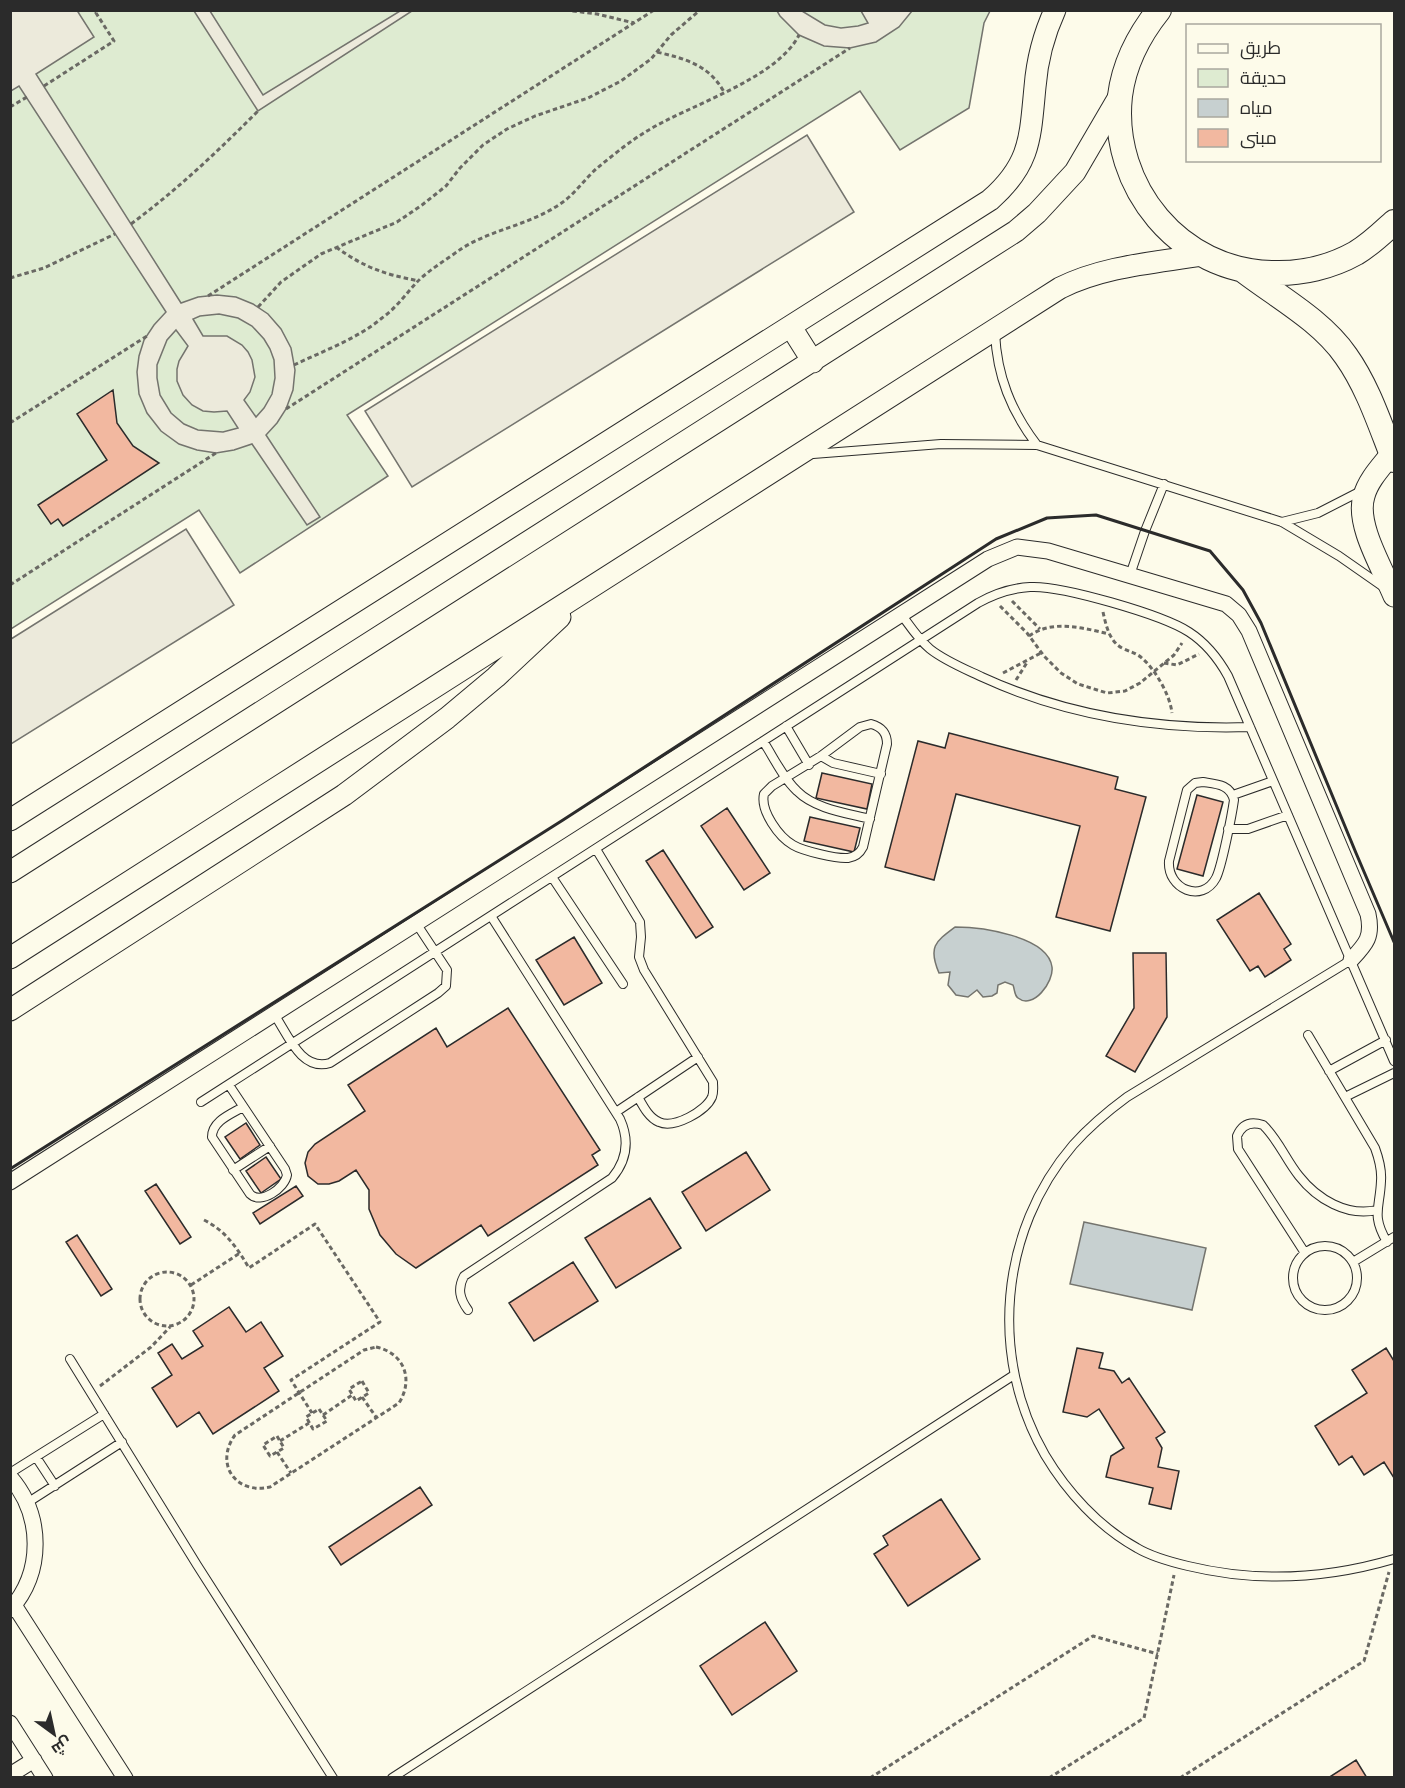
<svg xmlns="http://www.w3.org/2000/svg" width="1405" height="1788" font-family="'Work Sans',Cairo,sans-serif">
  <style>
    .green { fill: #deebd1; stroke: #74746e; stroke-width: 1.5 }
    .parking { fill: #eceadb; stroke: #74746e; stroke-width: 1.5; fill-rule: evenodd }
    .water { fill: #c7d0d0; stroke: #74746e; stroke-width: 1.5 }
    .building { fill: #f2b8a0; stroke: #2b2b2b; stroke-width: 1.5 }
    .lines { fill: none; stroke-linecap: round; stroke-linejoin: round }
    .lane-casing { stroke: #2b2b2b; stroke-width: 10 }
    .street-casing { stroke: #2b2b2b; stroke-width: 17 }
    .secondary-casing { stroke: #2b2b2b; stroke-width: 23 }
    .primary-casing { stroke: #2b2b2b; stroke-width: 26 }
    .path { stroke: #6a6964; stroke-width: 3; stroke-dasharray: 4.5 3; stroke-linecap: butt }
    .lane { stroke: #fdfbea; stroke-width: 8 }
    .street { stroke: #fdfbea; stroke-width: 15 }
    .secondary { stroke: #fdfbea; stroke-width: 21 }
    .primary { stroke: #fdfbea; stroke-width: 24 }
    .wall { stroke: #2b2b2b; stroke-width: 3 }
  </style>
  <rect width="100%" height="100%" fill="#fdfbea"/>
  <!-- green -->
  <path class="green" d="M11 11H990L984 23 969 108 900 150 860 91 347 415 388 476 240 573 199 510 11 629Z"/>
  <!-- parking -->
  <path class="parking" d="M11 10 80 11 78 12 94 37 36 74 181 303 198 297 217 295 236 297 253 304 268 314 281 329 291 348 295 370 293 390 286 409 277 423 266 435 320 517 307 525 252 444 234 450 216 453 197 450 179 444 161 431 147 413 139 394 137 372 139 356 144 340 154 325 166 312 19 86 11 91ZM219 314 238 318 252 326 264 339 270 349 274 360 275 378 272 394 264 408 256 417 244 400 250 392 255 377 252 360 248 352 242 345 227 336H203L193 319 200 316ZM176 330 188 346 179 361 177 369V381L183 395 192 405 203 411 214 412 227 411 238 428 223 432 198 430 184 424 171 413 160 395 157 378V365L167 340Z
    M194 11H210L263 95 400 11H412L258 111Z
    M884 11H912L899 27 876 42 850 48 824 46 799 35 780 16 777 11H802L825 25 841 28 858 26 868 23 861 11Z
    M807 135 854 212 412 487 365 411Z
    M186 529 234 605 11 744V639Z"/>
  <!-- water -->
  <path class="water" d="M955 927C981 927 1048 936 1052 967 1054 982 1033 1010 1018 998 1014 995 1015 990 1013 985L1005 982 998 985 997 993 992 996 983 997 977 990 968 997 956 995 948 985 950 972 939 973C928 947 935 942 955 927Z
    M1084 1222 1206 1248 1192 1310 1070 1284Z"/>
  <!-- building -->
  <path class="building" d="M113 390 117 423 133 446 159 463 63 526 58 519 51 524 38 505 107 460 77 414Z
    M949 733 1118 777 1115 789 1146 797 1110 931 1056 917 1080 826 956 794 934 880 885 867 918 741 945 748Z
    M822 773 872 784 867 809 816 798Z
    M1197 795 1223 802 1203 876 1177 869Z
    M727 808 770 873 744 890 701 826Z
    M810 817 860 828 854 852 804 841Z
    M663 850 713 927 696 938 646 861Z
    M1259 893 1291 944 1284 949 1291 960 1265 977 1258 966 1250 971 1217 920Z
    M574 937 602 983 564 1005 536 960Z
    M1133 953H1166L1167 1017 1135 1072 1106 1056 1134 1008Z
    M508 1008 600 1150 592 1155 598 1165 488 1236 481 1225 416 1268 396 1254 380 1235 369 1209V1190L356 1170 339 1181 329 1184H318L308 1176 305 1163 308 1152 315 1144 365 1111 348 1085 436 1028 447 1047Z
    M246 1123 260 1145 240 1159 225 1137Z
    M746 1152 770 1190 706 1231 682 1192Z
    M266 1157 281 1179 261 1193 246 1171Z
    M156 1184 191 1237 180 1244 145 1191Z
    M296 1186 303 1196 260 1224 253 1213Z
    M650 1198 681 1248 616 1288 585 1238Z
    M77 1235 112 1289 101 1296 66 1242Z
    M573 1262 598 1301 534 1341 509 1303Z
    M229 1307 246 1332 261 1322 283 1356 264 1368 279 1391 213 1434 199 1412 177 1427 152 1388 172 1375 158 1353 172 1344 182 1359 203 1346 193 1331Z
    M1077 1348 1103 1353 1099 1368 1114 1371 1122 1383 1129 1378 1165 1432 1156 1438 1162 1448 1158 1467 1179 1471 1171 1509 1149 1504 1153 1488 1106 1477 1111 1456 1124 1448 1099 1409 1087 1417 1063 1412Z
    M1386 1348 1394 1361V1478L1384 1462 1364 1475 1352 1456 1339 1465 1315 1426 1367 1393 1352 1370Z
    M420 1487 432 1505 341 1565 329 1547Z
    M941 1499 980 1559 908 1606 874 1554 888 1545 883 1536Z
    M765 1622 797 1671 732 1715 700 1666Z
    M1356 1760 1367 1778H1328Z"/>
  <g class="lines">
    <!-- lane casing -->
    <g class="lane-casing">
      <path id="lane" d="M995 333C997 376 1011 411 1037 445
        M813 454 941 444 1037 445 1282 522 1339 556 1382 586
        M1282 522 1318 513 1361 491
        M1130 575 1145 531 1164 484
        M901 614C910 626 918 639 930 649 945 661 965 669 982 677 1067 716 1158 730 1250 727
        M871 724C882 727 887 733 887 744L863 847C860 853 855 857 848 858 837 859 803 851 793 845 779 837 760 811 764 794L772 786 821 756 860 727Z
        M786 726 809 765
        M763 741C774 758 783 778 797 791 815 809 846 813 870 819
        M821 756 833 763 881 774
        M1203 782C1216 784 1230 784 1234 800 1232 814 1222 866 1216 878 1202 904 1167 889 1169 861L1187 790 1195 783Z
        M1233 795 1273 781
        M1228 829H1248L1288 815
        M596 849 640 922 641 937 639 957 644 970 713 1082C713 1087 714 1092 712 1097 706 1111 674 1129 659 1122 649 1118 643 1106 638 1097
        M552 877 623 984
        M1351 960 1127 1097C1108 1111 1089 1127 1073 1145 999 1231 989 1358 1045 1455 1067 1492 1099 1527 1137 1548 1152 1557 1171 1562 1188 1566 1258 1583 1326 1579 1394 1559
        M274 1014C287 1033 301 1072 330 1063L438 993 446 986 447 970 416 923
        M1308 1035 1375 1148C1379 1159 1382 1169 1381 1181 1380 1208 1371 1215 1387 1242
        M1329 1071 1386 1040
        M229 1085 285 1169 287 1175C285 1188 261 1205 250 1194L212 1137C212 1121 231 1114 243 1107
        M1345 1097 1394 1073
        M201 1102 978 603C994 594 1011 588 1030 587 1061 585 1163 615 1189 632 1206 643 1218 658 1228 676L1394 1061
        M616 1112 698 1057
        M233 1170 270 1146
        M1293 1278a32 32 0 1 1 64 0a32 32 0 1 1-64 0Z
        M1305 1253 1238 1149 1237 1136C1242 1124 1251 1121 1263 1125 1278 1139 1286 1160 1299 1176 1317 1199 1347 1217 1377 1210
        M1353 1262 1394 1237
        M468 1310C460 1299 457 1289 464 1276L612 1178C627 1160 630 1141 620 1119L491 916
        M70 1359 197 1565 333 1778
        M36 1457 55 1486
        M10 1473 104 1414
        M27 1503 122 1442
        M392 1778 1014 1375"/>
    </g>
    <!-- street casing -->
    <g class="street-casing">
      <path id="street" d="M10 1182 988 559 1017 547 1048 551 1226 604 1239 615 1249 631 1368 914C1373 937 1366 944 1351 960
        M10 1477C43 1515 44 1572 10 1610
        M14 1605 125 1778
        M10 1723 45 1778
        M10 1775 34 1760"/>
    </g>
    <!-- secondary casing -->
    <g class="secondary-casing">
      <path id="secondary" d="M791 327 813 362
        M1392 453C1382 466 1368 480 1364 496 1355 524 1383 569 1394 596
        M10 820 990 200C1031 164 1030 138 1035 87 1037 61 1044 34 1055 10
        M10 872 1016 231 1037 213 1075 172 1120 95
        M10 958 1060 288C1104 266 1154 263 1202 255
        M10 1010 344 795 447 718 496 677 560 617"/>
    </g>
    <!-- primary casing -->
    <g class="primary-casing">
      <path id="primary" d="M1159 10C1139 35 1124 64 1120 96 1110 187 1180 272 1273 273 1301 274 1331 267 1356 253 1371 244 1382 233 1394 222
        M1244 271C1278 297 1321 320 1346 356 1368 387 1380 425 1394 460"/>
    </g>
    <!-- path -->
    <path class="path" d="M565 10 597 14 634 23
      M657 52C686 59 709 65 724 92
      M44 86 114 41 96 13 100 10
      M10 107 27 97
      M131 224C177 190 218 151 258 111
      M336 247C365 268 384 274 419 281
      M10 278 44 268 115 234
      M208 296 654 10
      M258 307 281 282 321 254 397 222 422 205 446 186 460 168 483 145 507 129 535 116 588 98 621 81 651 59 671 35 700 10
      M294 365C323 351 357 339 382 318 396 308 406 294 417 282 429 270 447 259 461 249 492 229 530 225 560 204 574 195 584 180 596 169 612 156 630 141 647 131 689 105 777 79 799 35
      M286 409 850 48
      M10 423 147 336
      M10 585 216 453
      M1012 601 1040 629
      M1000 606 1027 633 1044 656 1061 673 1078 684 1107 693 1125 691 1140 683 1174 655 1182 643
      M1103 612C1106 625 1109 641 1122 648 1130 652 1137 653 1143 659 1156 671 1170 695 1172 713
      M1029 636C1053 619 1083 628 1109 634
      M1164 663 1177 665 1199 654
      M1003 673 1041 653
      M1016 680 1028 661
      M204 1220C226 1231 237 1248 249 1268L315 1224 380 1322 291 1380 312 1413
      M140 1299a27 27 0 1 1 54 0a27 27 0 1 1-54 0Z
      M191 1285 240 1253
      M376 1347C404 1353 414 1379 399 1403L270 1487C236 1495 214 1464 235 1435L364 1350Z
      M362 1381 369 1393 356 1401 349 1389Z
      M100 1386 151 1347 170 1327
      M362 1397 376 1417
      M319 1409 327 1421 313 1429 306 1417Z
      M323 1415 352 1395
      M277 1436 284 1448 270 1456 263 1445Z
      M280 1441 309 1423
      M277 1452 291 1473
      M870 1778 1093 1636 1158 1654
      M1049 1778 1144 1718 1174 1575
      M1180 1778 1364 1661 1389 1572"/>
    <!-- lane -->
    <use href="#lane" class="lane"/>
    <!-- street -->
    <use href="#street" class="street"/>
    <!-- secondary -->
    <use href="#secondary" class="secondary"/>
    <!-- primary -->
    <use href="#primary" class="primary"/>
    <!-- wall -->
    <path class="wall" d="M10 1169 563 820 996 539 1047 518 1096 515 1210 551 1243 590 1261 623 1356 853 1394 942"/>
  </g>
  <!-- border -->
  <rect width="1405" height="1788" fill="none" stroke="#2b2b2b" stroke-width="24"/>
  <!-- legend -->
  <rect x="1186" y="24" width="195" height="138" fill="#fdfbea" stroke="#a9a89e" stroke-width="1.5"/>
  <rect x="1198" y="44" width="30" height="9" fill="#fdfbea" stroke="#a9a89e" stroke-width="1.5"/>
  <text x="1240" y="54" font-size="18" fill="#2b2b2b">طريق</text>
  <rect x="1198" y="69" width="30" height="18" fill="#deebd1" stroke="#a9a89e" stroke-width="1.5"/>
  <text x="1240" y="84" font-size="18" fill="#2b2b2b">حديقة</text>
  <rect x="1198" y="99" width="30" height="18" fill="#c7d0d0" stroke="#a9a89e" stroke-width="1.5"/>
  <text x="1240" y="114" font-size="18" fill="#2b2b2b">مياه</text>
  <rect x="1198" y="129" width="30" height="18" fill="#f2b8a0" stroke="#a9a89e" stroke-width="1.5"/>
  <text x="1240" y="144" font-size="18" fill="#2b2b2b">مبنى</text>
  <!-- north arrow -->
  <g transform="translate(54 1734) rotate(147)" stroke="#fdfbea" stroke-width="4.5" paint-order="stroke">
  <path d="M0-4.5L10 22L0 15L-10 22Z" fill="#2b2b2b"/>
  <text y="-9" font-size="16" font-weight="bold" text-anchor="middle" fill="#2b2b2b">ش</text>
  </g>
</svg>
